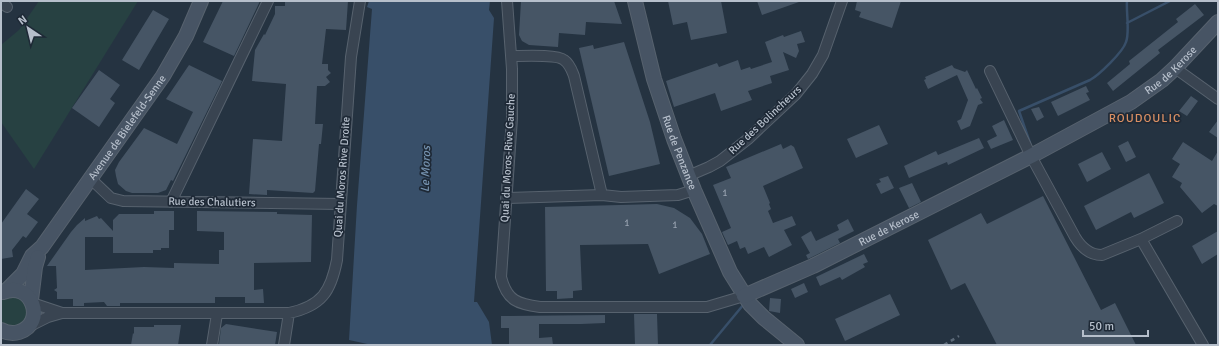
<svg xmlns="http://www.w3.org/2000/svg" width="1219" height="346" font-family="Signika,sans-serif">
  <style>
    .green { fill: #274142 }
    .water { fill: #384f69 }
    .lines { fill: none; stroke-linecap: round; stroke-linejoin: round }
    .stream { stroke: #384f69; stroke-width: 2.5 }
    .building { fill: #465565 }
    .street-casing { stroke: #57626e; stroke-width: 12 }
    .secondary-casing { stroke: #57626e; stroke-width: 16 }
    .street { stroke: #394451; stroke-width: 10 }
    .secondary { stroke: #475464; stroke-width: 14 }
    .rail { stroke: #5b6978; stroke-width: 2.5; stroke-dasharray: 4 4; stroke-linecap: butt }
    .labels { text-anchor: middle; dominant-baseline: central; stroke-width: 3.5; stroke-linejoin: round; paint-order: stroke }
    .number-label { font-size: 9px; fill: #9aa4b2 }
    .street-label { font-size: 11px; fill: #b6bfcb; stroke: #1e2936 }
    .neighbourhood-label { font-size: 12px; letter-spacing: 1px; fill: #d98f63; stroke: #1e2936 }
    .water-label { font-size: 12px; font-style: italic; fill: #7592af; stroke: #1e2936 }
  </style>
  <rect width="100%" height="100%" fill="#253341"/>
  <!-- green -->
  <path class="green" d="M39 1H138L34 169 1 122V45L19 30Z
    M14 294 26 302 28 318 17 328 1 326V298Z"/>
  <!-- water -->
  <path class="water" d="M369 1H490L489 10 494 18 474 302H477L489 322 492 345H372L349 340 357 205 372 9 367 7Z"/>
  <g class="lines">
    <!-- stream -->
    <path class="stream" d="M1127 23 1170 1
      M1030 143 1019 111 1090 80C1099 75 1123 52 1126 42 1130 32 1126 12 1127 1
      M710 345 744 304"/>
  </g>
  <!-- building -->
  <path class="building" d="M223 1H260L234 56 203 42Z
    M285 1H348L346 30 326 29 322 64H328V70L331 73 326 77 330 82 325 86H317L315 124H323L321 144H319L315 191 313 193 267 190V195L249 194 253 139 282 141 286 84 252 81 255 50 264 34 265 35 275 14V6H285Z
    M521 1H614L622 24 586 22 585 35 559 33 558 47 529 45 522 41 519 35Z
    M668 1H721L727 33 691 40 687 22 673 25Z
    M757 1H799V2L762 15Z
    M857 1H901L892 28 859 17 861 12 855 10Z
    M1195 4 1204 15 1158 50 1160 53 1113 91 1107 83 1130 64 1129 61 1178 22 1176 19Z
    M153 10 169 19 139 70 122 60Z
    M801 31 805 42 797 44 799 51 796 58 783 52 789 70 770 76 772 83 748 91 752 100 721 111 715 93 674 107 666 81 717 63 719 67 738 60 741 70 750 67 751 69 772 62 765 42 783 35 784 37Z
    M624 42 650 122 660 164 609 176 579 48 593 45 594 49Z
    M189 65 222 81 173 181 171 180 166 190 158 193H132L126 191 118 184 116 176 115 170 119 162 144 128 177 144 193 112 166 99Z
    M952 65 954 68 965 72 967 70 976 89 977 88 982 98 980 99 983 103 978 105 970 126 961 130 957 121 961 119 968 100 957 75 928 89 924 80 926 79 925 77Z
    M99 70 120 85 110 99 115 103 99 127 72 108Z
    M1086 86 1089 92 1086 93 1090 100 1058 116 1051 102Z
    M1191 96 1198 101 1187 116 1179 111Z
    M1039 107 1044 117 1037 121 1031 109Z
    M1004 120 1013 140 991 149 987 141 997 136 992 126Z
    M1218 120V138L1209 132Z
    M879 125 888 144 856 158 847 139Z
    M979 138 984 148 948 165 947 162 909 178 904 166 936 151 938 155Z
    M1128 141 1136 157 1126 162 1118 146Z
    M1183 142 1212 161 1218 151V206L1214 204 1202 213 1180 187 1182 183 1172 177 1180 164 1172 159Z
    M781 144 783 149 791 145 794 147 803 168 763 186 770 203 769 204 771 209 768 211 773 223 792 216 796 225 784 230 792 245 769 257 764 247 748 254 745 247 740 249 737 241 728 245 722 232 731 228 713 185 731 178 726 167Z
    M1102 152 1111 169 1087 182 1078 164Z
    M1149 173 1164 203 1134 218 1131 212 1096 230 1084 206Z
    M888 176 894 188 881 194 876 184 881 182 879 179Z
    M912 183 921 202 909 208 899 188Z
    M26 189 39 199 27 214 38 222 26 238 23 236 12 250 13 257 1 259V224Z
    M1043 196 1101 310 1115 303 1136 345H997L965 283 951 290 928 240 981 213 987 224Z
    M657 204 674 208 690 218 702 234 710 254 659 274 648 244 580 245 582 290 573 291V298L557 299V291H546L545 207Z
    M154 211H174V230H169V248H161V250H153V253H113V237H85V270L144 267 174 268V263L219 264V250H224V232L197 231V211L277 212V214L312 215 311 262 254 263V290L263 289 264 303H245V297H215V303H120V306H107L104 302 84 303V306H73V299H57V292L54 290 57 288 56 266H47L71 232 77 225 85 218V221L97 216 99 219 101 218 113 231V220L119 214H154Z
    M848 219 854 231 838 239 840 243 808 259 806 255 810 253 801 237 811 231 816 241 839 230 837 225Z
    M1218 231V254L1202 264 1192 246Z
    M864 254 868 262 863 264 865 267 842 280 840 277 820 286 816 277Z
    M804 283 808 292 795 298 791 289Z
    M890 294 900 315 845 341 835 319Z
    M770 298 781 299 780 313 769 311Z
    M634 314H657L658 345H635Z
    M605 315V323L581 324H539V338L552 337 553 345H509V328H501V316Z
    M226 324 277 332 275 345H219L221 328Z
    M154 325H181L178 345H131L133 333 134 334V327H154Z"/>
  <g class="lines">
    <!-- street casing -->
    <g class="street-casing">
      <path id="street" d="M507 1 512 69V118L501 277C507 301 518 304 540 307H707L744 296
        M1 2 7 7
        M511 56C522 56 557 54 564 60 570 64 572 71 574 76L602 195
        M1175 68 1218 99
        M990 71 1031 156 1075 237C1081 247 1090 255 1102 255L1141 239 1177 221
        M688 176 709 167 720 161 748 139 796 94 812 74 823 55 842 1
        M91 179 111 198 123 201 340 204
        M506 198 602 195 621 197 678 195 694 190
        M171 202 268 1
        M1141 239 1203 345
        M32 303 62 313
        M28 327 48 317 62 313H289C322 306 331 291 337 260L351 57 360 1
        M212 345 217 314
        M284 345 289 313"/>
    </g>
    <!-- secondary casing -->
    <g class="secondary-casing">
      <g id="secondary">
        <path id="s1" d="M635 1 654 79 674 139 694 190 730 272 750 304 764 318 797 345"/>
        <path id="s2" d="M7 290 23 274 32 256 42 247 163 76 186 36 201 1"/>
        <path id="s3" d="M744 296 813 266 1031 156 1131 102 1162 80 1175 68 1218 22"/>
        <path d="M31 300 35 267 38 257"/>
        <path d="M1 330C7 333 13 334 19 332 47 323 32 280 3 292"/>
      </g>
    </g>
    <!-- street -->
    <use href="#street" class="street"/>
    <!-- secondary -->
    <use href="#secondary" class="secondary"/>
    <!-- rail -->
    <path class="rail" d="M944 345 959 336"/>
  </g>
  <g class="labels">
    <!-- number labels -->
    <g class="number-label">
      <text x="725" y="193">1</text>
      <text x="627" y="223">1</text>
      <text x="675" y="225">1</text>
    </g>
    <!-- street labels -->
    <g class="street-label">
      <text stroke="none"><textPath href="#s3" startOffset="484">Rue de Kerose</textPath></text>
      <text transform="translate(765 120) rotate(-43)">Rue des Bolincheurs</text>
      <text stroke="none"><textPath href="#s2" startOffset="203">Avenue de Bielefeld-Senne</textPath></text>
      <text stroke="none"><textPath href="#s1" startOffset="158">Rue de Penzance</textPath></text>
      <text transform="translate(508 158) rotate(-87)">Quai du Moros-Rive Gauche</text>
      <text transform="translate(342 177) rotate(-86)">Quai du Moros Rive Droite</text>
      <text transform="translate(212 202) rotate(1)">Rue des Chalutiers</text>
      <text stroke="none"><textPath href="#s3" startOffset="160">Rue de Kerose</textPath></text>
    </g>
    <!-- neighbourhood labels -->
    <g class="neighbourhood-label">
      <text x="1145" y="118">ROUDOULIC</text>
    </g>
    <!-- water labels -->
    <g class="water-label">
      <text transform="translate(426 169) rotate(-88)">Le Moros</text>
    </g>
  </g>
  <!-- border -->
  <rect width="1219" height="346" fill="none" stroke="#b6bfcb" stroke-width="4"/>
  <!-- north arrow -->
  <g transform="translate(28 28) rotate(325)" stroke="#1e2936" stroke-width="3" paint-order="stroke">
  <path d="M0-3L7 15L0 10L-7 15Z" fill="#b6bfcb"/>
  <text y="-6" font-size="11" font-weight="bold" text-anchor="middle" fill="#b6bfcb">N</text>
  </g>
  <!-- scale -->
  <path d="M1083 330v6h65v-6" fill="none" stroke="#b6bfcb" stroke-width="2"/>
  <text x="1089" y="330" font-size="12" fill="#b6bfcb" stroke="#1e2936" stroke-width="3" paint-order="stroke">50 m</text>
</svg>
